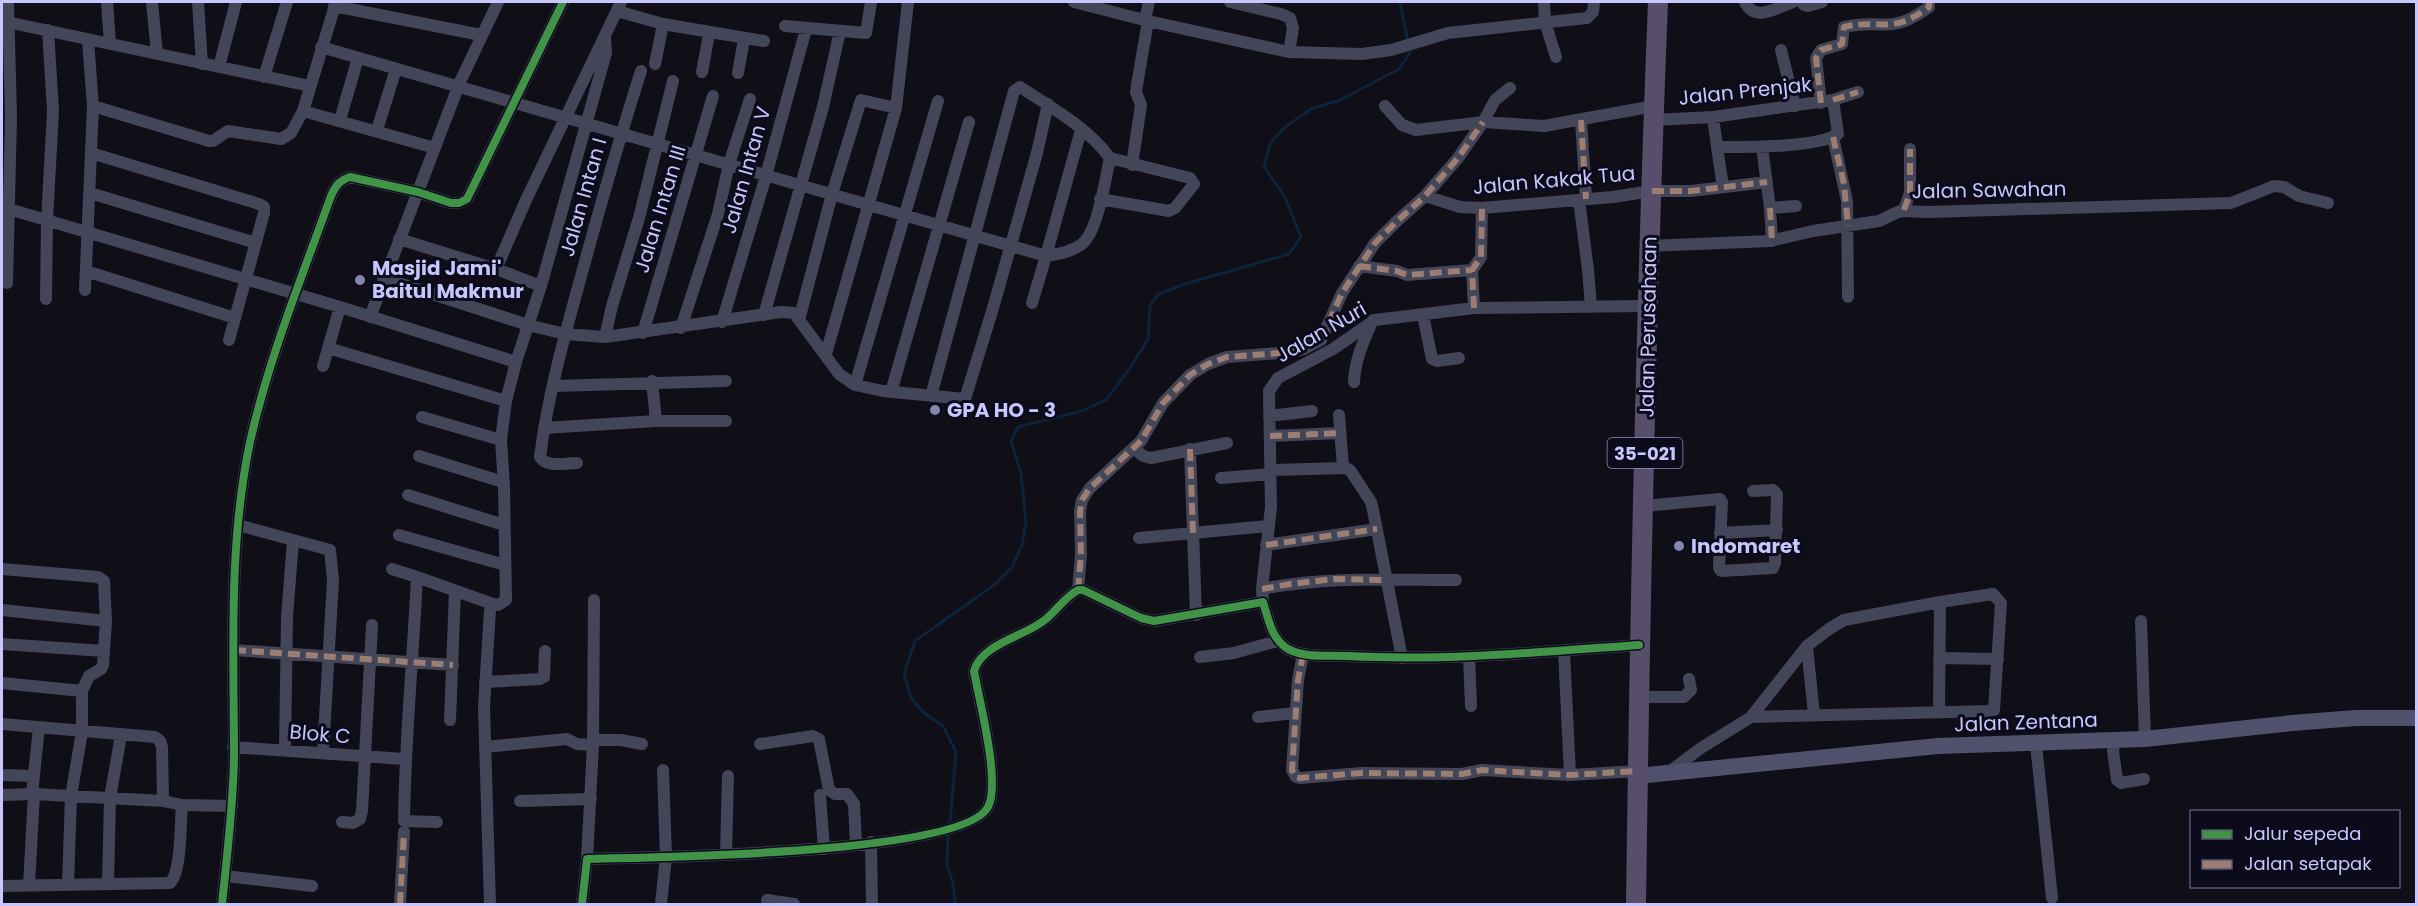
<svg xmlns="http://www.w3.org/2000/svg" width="2418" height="906" font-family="Poppins,sans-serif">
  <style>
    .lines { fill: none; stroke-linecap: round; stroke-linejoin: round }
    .stream { stroke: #0c233b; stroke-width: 3 }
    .street { stroke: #434559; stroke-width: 12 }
    .secondary { stroke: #50516c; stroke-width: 16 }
    .primary { stroke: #564e6b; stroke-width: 20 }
    .quiet { stroke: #9b7d72; stroke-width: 6; stroke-dasharray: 12 6; stroke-linecap: butt }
    .cycleway-casing { stroke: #0c0b1c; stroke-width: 11 }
    .cycleway { stroke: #419447; stroke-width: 8 }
    .poi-dot { fill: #8787ae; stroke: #0c0b1c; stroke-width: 2 }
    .labels { text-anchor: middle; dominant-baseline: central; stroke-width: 6; stroke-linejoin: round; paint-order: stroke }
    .shield { fill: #0c0b1c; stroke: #8f8fba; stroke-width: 1.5 }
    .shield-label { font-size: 18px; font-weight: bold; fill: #c7c7fe }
    .street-label { font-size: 20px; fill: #c7c7fe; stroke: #0c0b1c }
    .poi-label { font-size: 20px; font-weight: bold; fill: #c7c7fe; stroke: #0c0b1c; text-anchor: start }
  </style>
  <rect width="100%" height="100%" fill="#100f18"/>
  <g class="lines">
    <!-- stream -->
    <path class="stream" d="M1400 2 1408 42
      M950 823 956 752 943 726 923 712 911 698 904 674 915 641 994 585 1012 567 1022 545 1026 522 1021 473 1011 441 1018 427 1082 411 1106 400 1132 365 1148 339 1150 305 1159 294 1185 284 1289 254 1301 237 1284 195 1264 167 1270 144 1284 128 1311 109 1340 100 1399 69 1410 53 1409 48
      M948 833 947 866 953 883 955 904"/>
    <!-- street -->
    <path class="street" d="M107 2 110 44
      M152 2 157 54
      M198 2 202 64
      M1074 2 1148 21 1289 52 1293 28 1290 18 1281 14 1230 2
      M1544 2 1545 22 1556 57
      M1745 2C1755 23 1776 8 1793 2
      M1802 2 1804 5 1808 6 1822 2
      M334 6 481 35
      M617 11 663 24 764 41
      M1145 20 1149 2
      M2 21 310 86
      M785 26 866 33 871 2
      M321 47 1046 256 1032 303
      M1781 50 1795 106
      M1289 52 1362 54 1391 50 1448 33 1587 18 1593 12 1594 2
      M655 64 663 24
      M219 67 236 2
      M702 72 709 34
      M738 73 744 39
      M264 77 287 2
      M1833 100 1858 92
      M1821 103 1816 58 1821 50 1842 44 1844 27C1882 18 1890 36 1929 7V2
      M93 106 209 141H213L228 131 281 139 291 133 303 111 336 2
      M1385 106 1402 125 1416 130 1483 122 1544 126 1654 106
      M303 111 435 148
      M340 120 358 58
      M1581 120 1586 199
      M1654 120 1713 117 1833 100 1838 134C1816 148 1745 147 1717 147L1713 117
      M377 130 396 69
      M1833 137 1847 201 1848 297
      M1717 147 1723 187
      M1762 147 1770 208 1772 241
      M1132 165 1141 105 1136 92 1137 85 1148 21
      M90 193 256 243
      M1425 196 1460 207 1482 208 1613 197 1652 191H1691L1767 182
      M1100 199 1169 211 1175 208 1194 184 1190 178 1110 158
      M1579 200 1588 270 1591 306
      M2 207 340 307 516 362
      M1770 208 1796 206
      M1904 210 1910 193V149
      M399 239 496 269 541 286 516 362 506 401 501 440 504 487 506 600 498 605 490 603 417 577C413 659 405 740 404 821L437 822
      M1648 246 1770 241 1813 231 1879 221 1900 211 1928 212 2231 203 2274 186 2284 187 2299 196 2328 203
      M1359 266 1397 271 1407 275 1472 270
      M496 269 526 200 621 2
      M86 271 235 318 264 213V207L259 204 91 153
      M383 278 528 325 565 334 605 337 781 312 794 313 839 374 855 385 883 391 965 399 993 308 1037 153 1048 104
      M7 283 11 117 8 2
      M541 286 606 53 605 38
      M85 290 93 106 88 41
      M46 299 47 221 53 111 48 30
      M1474 308 1472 270 1481 257 1482 208
      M764 315 823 107 840 31
      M1423 315 1432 359 1437 361 1459 358
      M370 317 460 82 498 2
      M799 320 832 194 861 100 896 108
      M722 322 766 176 806 29
      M681 328 718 214 729 164 750 99
      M643 333 713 96
      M605 337 612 306 639 218 673 81
      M229 340 235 318
      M328 348 506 401
      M826 354 896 108 908 2
      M323 366 340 307
      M652 381 656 421
      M1354 382C1355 359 1364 340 1373 320
      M855 385 938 101
      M553 386 726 381
      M891 392 969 122
      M931 396 1014 91 1020 87C1051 107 1088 128 1110 158 1105 180 1098 231 1082 244 1071 252 1059 254 1046 256L1081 130
      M1339 415 1343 468
      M1269 416 1312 411
      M422 417 501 440
      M544 428 656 421H726
      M1270 436 1340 433
      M1134 448 1143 456 1151 458 1227 443
      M1190 449 1196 615
      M419 456 503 482
      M577 463C566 463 547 468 540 457 548 393 566 331 583 269 601 203 620 137 641 71
      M1271 470 1346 468 1350 470 1371 502 1373 510 1402 658
      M1221 478 1271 474
      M408 495 504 525
      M1644 506 1720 499 1722 502 1719 568 1721 571 1773 568 1775 563 1777 494 1773 490 1753 491
      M238 525 330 550 333 580 323 752
      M1720 533 1777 530
      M399 535 505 565
      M1139 538 1268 526
      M1266 545 1377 529
      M2 569 98 577 104 581 106 621 103 665 101 669 89 676 82 691V732L71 796 68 884
      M392 569 417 577
      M1262 589C1326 576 1391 580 1456 580
      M1078 590 1081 555 1080 511 1082 500 1090 488 1141 441 1163 403 1190 375 1208 364 1227 357 1293 352 1304 349 1321 340 1342 293 1375 243 1396 222 1425 196 1458 158 1483 122 1495 100 1510 88
      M1263 602 1262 589 1271 507 1269 391 1278 378 1333 349 1375 320 1474 308 1646 306
      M2 610 106 621
      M490 610 484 707 490 904
      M2141 621 2145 739
      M2 644 104 651
      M1807 646 1814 715
      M234 650 453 665
      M1564 651 1570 775
      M1303 654 1298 680 1292 770 1296 777 1300 778 1361 773 1462 774 1482 770 1570 775 1637 771
      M1200 657 1234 653 1277 641
      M1469 657 1471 706
      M1939 658 1998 659
      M485 682 540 679 544 677 545 651
      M2 683 82 691
      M1638 697H1684L1691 690 1689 679
      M1258 717 1295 713
      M1751 717 1990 711 1994 710 2001 603 1993 594 1940 602
      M450 720 455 591
      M2 724 155 737 160 741 162 747 163 801
      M593 740H621L642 744
      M2115 740 2113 751 2117 780 2121 783 2144 779
      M760 744 813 736 819 739 829 790 835 794H847L854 804 856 844
      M2036 744 2052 898
      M233 747 404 759
      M485 747 567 739 577 744 593 745
      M285 750 287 617 293 541
      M1669 772 1701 748 1751 717 1807 646 1829 629 1844 620 1940 602 1939 712
      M2 775 34 776
      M32 794 39 727
      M2 795 34 794 163 801 182 805 232 806
      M820 795 824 849
      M520 801 591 799
      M342 822 353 823 360 819 362 811 372 625
      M871 842 872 904
      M726 855 728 776
      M587 859 593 745 594 600
      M225 876 312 886
      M108 883 110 798 121 735
      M29 885 34 794
      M2 886 170 883C182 871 180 823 182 805
      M767 900 794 904
      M222 904C227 856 233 808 234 759 234 653 228 547 250 442 269 357 302 277 331 196 336 185 339 181 350 177L418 192 451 203H459L467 199 563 2
      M400 904 404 832
      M582 904 587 859C648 857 963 855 988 807 1001 782 979 700 974 671 982 643 1025 637 1046 619 1057 610 1065 597 1078 590H1083L1141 618 1154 621 1263 602C1269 621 1271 638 1288 649 1304 658 1328 655 1347 656 1445 661 1541 652 1639 645
      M661 904 666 857 663 770"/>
    <!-- secondary -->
    <path class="secondary" d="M1637 776 1938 746 2145 739 2292 723 2356 718H2416"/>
    <!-- primary -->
    <path class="primary" d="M1636 904C1640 603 1646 302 1658 2"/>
    <!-- quiet -->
    <path class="quiet" d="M1833 100 1858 92
      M1821 103 1816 58 1821 50 1842 44 1844 27C1882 18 1890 36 1929 7V2
      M1581 120 1586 199
      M1833 137 1844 184 1848 226
      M1652 191H1691L1767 182
      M1770 208 1772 241
      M1904 210 1910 193V149
      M1359 266 1397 271 1407 275 1472 270
      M1474 308 1472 270 1481 257 1482 208
      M1270 436 1340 433
      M1190 449 1193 533
      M1266 545 1377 529
      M1262 589 1290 584 1335 579 1387 580
      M1078 590 1081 555 1080 511 1082 500 1090 488 1141 441 1163 403 1190 375 1208 364 1227 357 1293 352 1304 349 1321 340 1342 293 1375 243 1396 222 1425 196 1458 158 1483 122
      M234 650 453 665
      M1303 654 1298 680 1292 770 1296 777 1300 778 1361 773 1462 774 1482 770 1570 775 1637 771
      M400 904 404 832"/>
    <!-- cycleway casing -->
    <g class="cycleway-casing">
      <path id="cycleway" d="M222 904C227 856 233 808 234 759 234 653 228 547 250 442 269 357 302 277 331 196 336 185 339 181 350 177L418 192 451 203H459L467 199 563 2
        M582 904 587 859C648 857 963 855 988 807 1001 782 979 700 974 671 982 643 1025 637 1046 619 1057 610 1065 597 1078 590H1083L1141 618 1154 621 1263 602C1269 621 1271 638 1288 649 1304 658 1328 655 1347 656 1445 661 1541 652 1639 645"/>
    </g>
    <!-- cycleway -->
    <use href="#cycleway" class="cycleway"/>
  </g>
  <!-- markers -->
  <g class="poi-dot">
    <circle cx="360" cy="280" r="6"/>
    <circle cx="935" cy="410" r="6"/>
    <circle cx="1679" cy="546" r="6"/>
  </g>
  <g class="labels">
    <!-- shield labels -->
    <rect class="shield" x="1607.5" y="438" width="75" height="30" rx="4.5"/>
    <g class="shield-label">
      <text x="1645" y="453">35-021</text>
    </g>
    <!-- street labels -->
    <g class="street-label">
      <text transform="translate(1745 91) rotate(-6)">Jalan Prenjak</text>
      <text transform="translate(746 170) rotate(-74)">Jalan Intan V</text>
      <text transform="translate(1554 180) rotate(-5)">Jalan Kakak Tua</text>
      <text transform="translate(1989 190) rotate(-1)">Jalan Sawahan</text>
      <text transform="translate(583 197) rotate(-74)">Jalan Intan I</text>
      <text transform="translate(660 209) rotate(-73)">Jalan Intan III</text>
      <text transform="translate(1648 327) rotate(-89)">Jalan Perusahaan</text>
      <text transform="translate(1321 332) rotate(-30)">Jalan Nuri</text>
      <text transform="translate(2026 722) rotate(-2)">Jalan Zentana</text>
      <text transform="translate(320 734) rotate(5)">Blok C</text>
    </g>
    <!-- poi labels -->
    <g class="poi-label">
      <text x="372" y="268">Masjid Jami'<tspan x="372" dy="23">Baitul Makmur</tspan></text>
      <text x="947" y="410">GPA HO - 3</text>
      <text x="1691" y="546">Indomaret</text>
    </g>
  </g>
  <!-- border -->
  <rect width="2418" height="906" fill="none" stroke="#c7c7fe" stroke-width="6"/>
  <!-- legend -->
  <rect x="2190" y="810" width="210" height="78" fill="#0c0b1c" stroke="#575676" stroke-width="1.5"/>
  <rect x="2202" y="830" width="30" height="9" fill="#419447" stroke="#575676" stroke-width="1.5"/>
  <text x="2244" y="840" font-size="18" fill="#c7c7fe">Jalur sepeda</text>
  <rect x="2202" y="860" width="30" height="9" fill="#9b7d72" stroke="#575676" stroke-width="1.5"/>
  <text x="2244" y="870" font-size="18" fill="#c7c7fe">Jalan setapak</text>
</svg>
